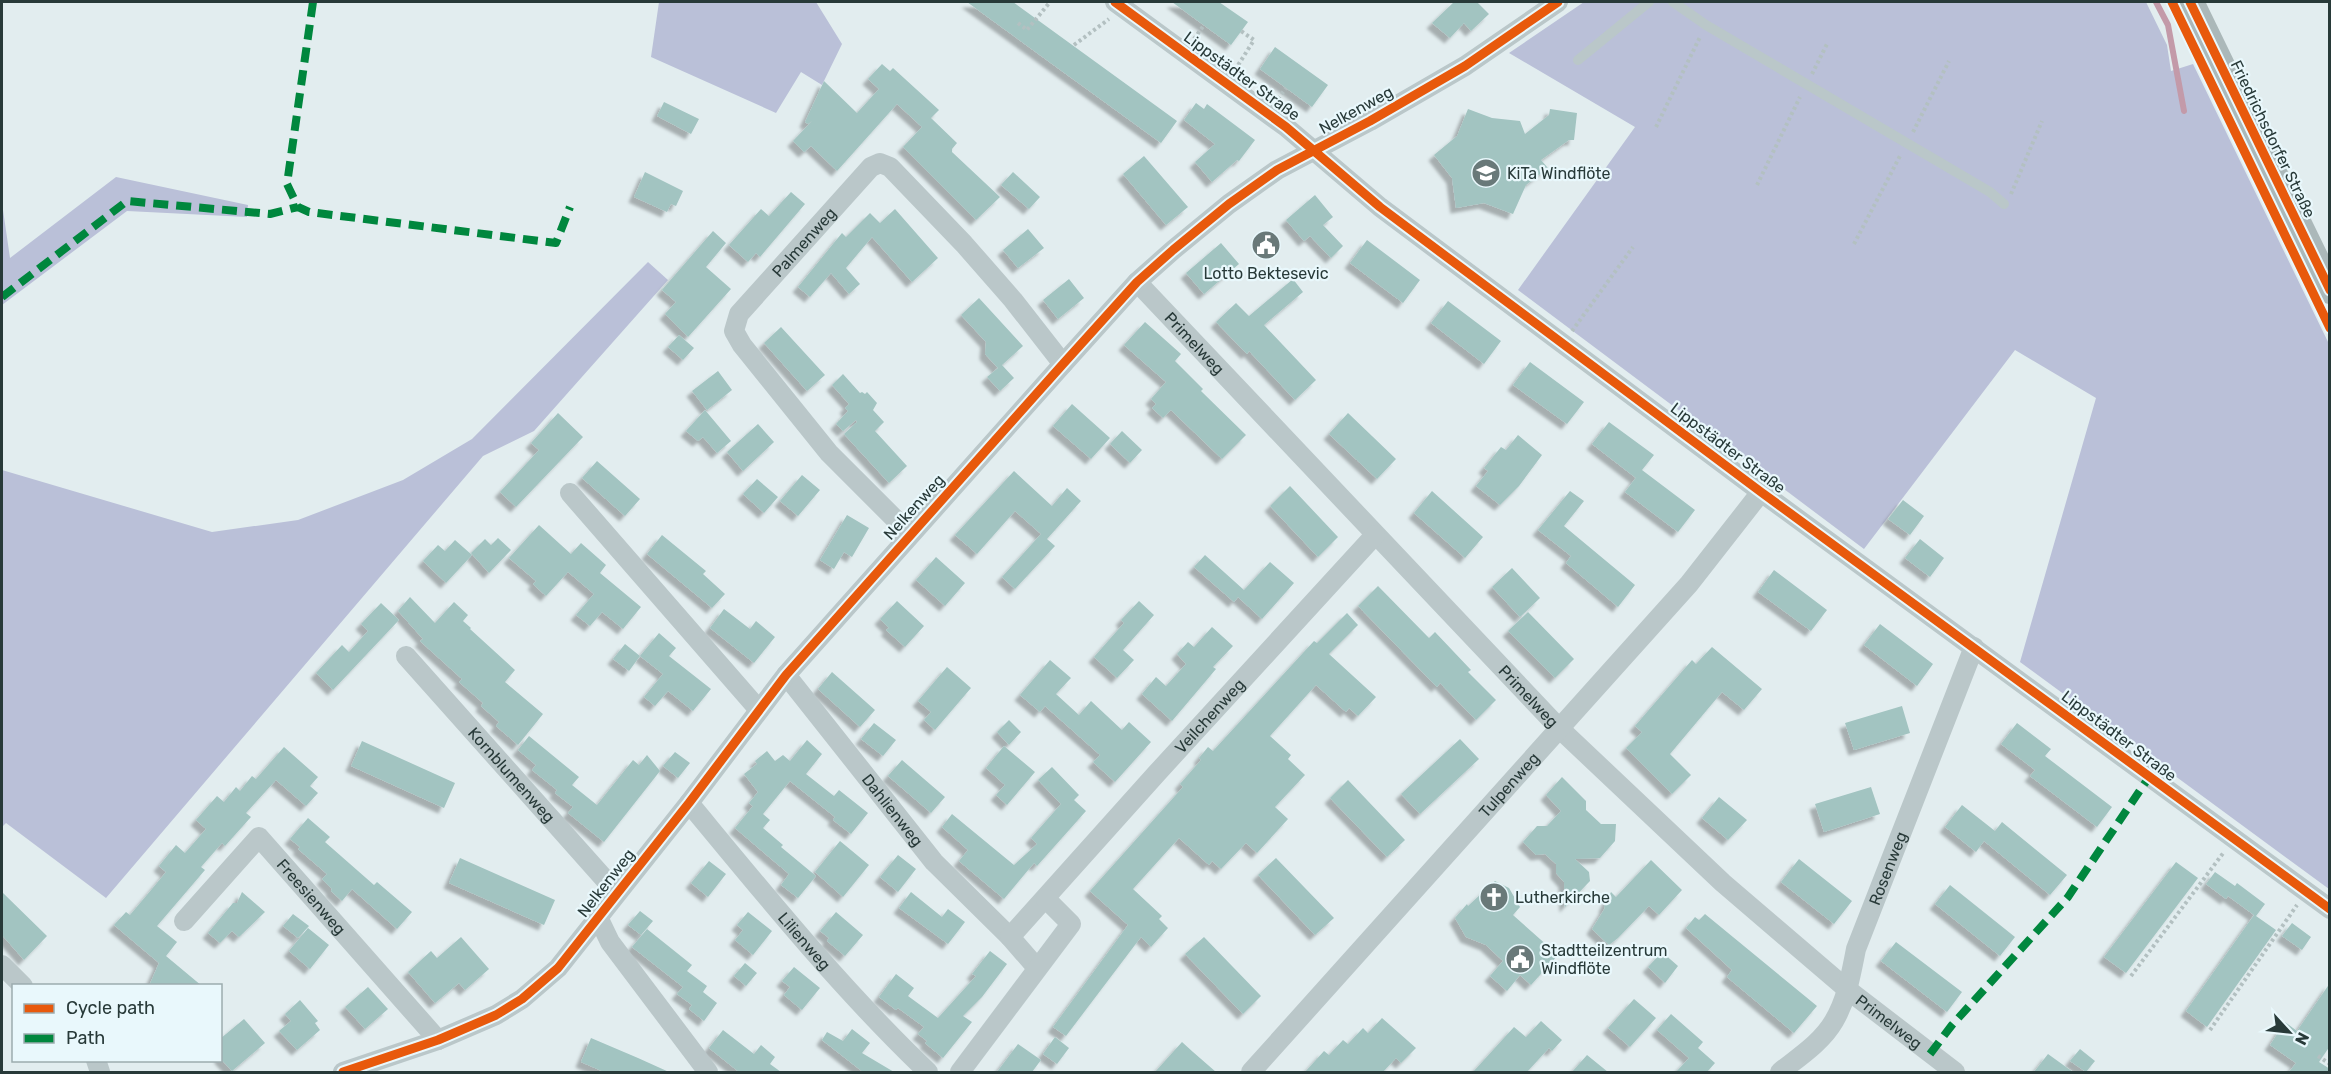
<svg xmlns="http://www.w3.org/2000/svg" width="2331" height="1074" font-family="Rubik,sans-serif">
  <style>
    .green { fill: #bac0d8 }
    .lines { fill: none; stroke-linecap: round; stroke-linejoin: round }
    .stream { stroke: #c39aa9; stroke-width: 6 }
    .building { fill: #a2c4c1; filter: url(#shadow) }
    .path { stroke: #b3c0c1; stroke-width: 4; stroke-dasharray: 3 3; stroke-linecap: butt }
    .lane { stroke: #bac7c9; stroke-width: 10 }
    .street { stroke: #bac7c9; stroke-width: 20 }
    .secondary { stroke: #abb8b9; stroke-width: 28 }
    .quiet { stroke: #00873e; stroke-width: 8; stroke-dasharray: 15 8; stroke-linecap: butt }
    .cycleway-casing { stroke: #e9f8fc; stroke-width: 13 }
    .cycleway { stroke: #e8590c; stroke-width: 9 }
    .labels { text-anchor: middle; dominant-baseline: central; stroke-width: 4.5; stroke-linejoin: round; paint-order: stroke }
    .street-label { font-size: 16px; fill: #283a39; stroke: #e9f8fc }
    .poi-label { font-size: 16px; fill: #283a39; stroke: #e9f8fc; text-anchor: start }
  </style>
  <defs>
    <filter id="shadow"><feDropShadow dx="-5.5" dy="5.5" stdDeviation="1.5" flood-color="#0004"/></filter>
  </defs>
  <rect width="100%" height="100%" fill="#e2edef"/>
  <!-- green -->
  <path class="green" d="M659 2H816L842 44 822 85 801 72 776 113 651 57Z
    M1584 2H2146L2167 45 2171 71 2193 64 2329 344V889L2020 662 2096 398 2015 350 1864 549 1518 290 1635 127 1509 53Z
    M116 177 248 205 247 217 127 211 2 305V203L10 258Z
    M648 262 668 280 534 431 483 456 106 898 6 823 2 827V470L212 532 298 520 403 480 472 439Z"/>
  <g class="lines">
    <!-- stream -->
    <path class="stream" d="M2156 2 2168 25 2184 111"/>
  </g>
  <!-- building -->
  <path class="building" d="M967 2H1013L1177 121 1161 143Z
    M1172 2H1219L1248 22 1231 45Z
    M1454 2H1477L1489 14 1471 31 1464 23 1450 38 1432 23Z
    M1275 47 1328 85 1312 107 1260 69Z
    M882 64 890 71 893 68 939 110 931 118 957 143 952 149V152L1000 197 976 220 903 147 922 127 897 104 837 171 811 146 804 152 793 141 812 121 808 124 805 122 824 81 857 113 879 89 868 79Z
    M664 102 699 119 691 134 657 116Z
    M1196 103 1204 109 1207 104 1255 140 1239 161 1237 160 1212 182 1195 162 1215 144 1184 120Z
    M1468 109 1492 118 1520 121 1525 134 1549 115 1550 109 1577 113 1574 140H1569L1541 160 1548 168 1526 185 1513 214 1484 203 1456 208 1452 178 1434 155 1457 136Z
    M1144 156 1188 207 1166 225 1123 174Z
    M645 172 683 191 676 206 671 204 667 212 634 197Z
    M1013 172 1040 197 1029 209 1001 185Z
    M791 192 805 204 760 257 756 253 748 262 729 245 761 209 769 216Z
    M1315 195 1333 217 1323 225 1343 246 1331 258 1310 236 1304 241 1286 220Z
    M895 209 938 258 912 282 872 237 846 268 860 284 849 294 831 273 810 297 798 287 842 233 846 237 870 213 880 223Z
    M1028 229 1044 248 1018 268 1003 250Z
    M713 231 726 243 706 267 731 289 688 337 665 314 676 302 662 290Z
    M1367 240 1420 280 1403 303 1350 263Z
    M1221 243 1239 264 1204 294 1186 273Z
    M1069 279 1084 298 1058 319 1043 300Z
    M1293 279 1303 292 1264 325 1316 380 1295 400 1249 351 1247 354 1216 322 1236 303 1249 316Z
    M979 298 1023 346 1002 365 1014 378 1000 391 987 377 998 368 985 354 986 342 961 315Z
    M1448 301 1501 341 1484 364 1431 323Z
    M1145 322 1181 354 1175 361 1203 389 1201 391 1246 435 1222 459 1171 410 1163 418 1152 408 1156 404 1151 399 1166 382 1124 345Z
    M781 327 825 375 807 391 764 343Z
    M679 335 694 348 683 360 668 347Z
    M1530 362 1584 402 1567 424 1513 385Z
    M718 371 732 390 707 410 692 391Z
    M843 374 860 393 862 392 865 394 867 392 877 403 873 410 884 422 875 431 907 466 889 483 844 434 857 422 856 420 843 431 836 424 848 411 845 408 849 404 832 385Z
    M1072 404 1110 438 1091 459 1053 426Z
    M705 410 731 441 717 453 703 437 698 441 686 431Z
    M558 413 583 437 516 507 500 492 539 450 531 443Z
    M1348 413 1396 459 1377 479 1329 434Z
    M1609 422 1654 455 1642 470 1695 510 1678 532 1625 492 1641 471 1636 478 1592 444Z
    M758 424 774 442 743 471 727 452Z
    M1122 431 1142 450 1130 463 1110 444Z
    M1518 435 1542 455 1519 486 1500 505 1476 486 1488 471 1484 468 1501 447 1506 450Z
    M597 461 640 499 625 516 582 478Z
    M1014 471 1052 506 1067 488 1081 501 1047 539 1055 546 1015 589 1002 577 1041 534 1015 511 977 554 955 535Z
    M802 475 820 490 798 516 780 501Z
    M757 479 778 497 764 513 743 494Z
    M1290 486 1338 537 1318 557 1270 506Z
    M1432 491 1483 537 1465 558 1414 513Z
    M1570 491 1584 501 1564 526 1635 585 1618 607 1566 563 1571 556 1538 530Z
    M1903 500 1924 516 1910 535 1888 519Z
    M847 515 869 528 852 557 844 552 834 569 820 560Z
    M539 525 571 554 581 543 606 565 600 573 641 607 623 629 602 612 590 626 576 615 594 594 568 572 546 596 533 584 536 581 509 558Z
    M662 535 706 571 703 574 725 594 712 608 647 554Z
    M498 538 511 550 489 573 471 553 485 539 491 545Z
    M1920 539 1944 558 1930 577 1905 558Z
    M455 540 472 555 446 583 423 561 438 545 445 551Z
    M1205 555 1244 590 1270 562 1294 583 1262 619 1238 597 1234 602 1194 567Z
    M936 557 965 583 945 606 916 580Z
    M1512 568 1540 598 1520 617 1492 587Z
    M1774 570 1827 610 1811 631 1758 592Z
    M1378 586 1429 638 1435 632 1471 670 1468 672 1496 700 1476 720 1440 683 1437 687 1358 606Z
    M410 597 435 623 454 602 468 615 463 621 471 628 470 629 515 670 505 682 543 714 518 745 496 726 499 722 481 706 483 703 459 682 462 679 420 641 423 639 398 611Z
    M897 601 924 626 905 647 886 630 889 628 880 619Z
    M1139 601 1154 615 1123 650 1134 660 1117 678 1094 657 1124 623 1121 620Z
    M381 603 399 620 333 690 316 673 342 645 349 652 368 631 361 624Z
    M724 609 750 629 756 621 775 637 754 663 710 628Z
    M1528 612 1574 659 1555 678 1508 631Z
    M1347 613 1358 625 1329 654 1376 697 1358 716 1349 708 1346 712 1316 685 1270 736 1291 755 1288 759 1305 775 1275 807 1288 819 1257 853 1246 843 1221 869 1212 861 1209 865 1179 838 1133 889 1162 916 1159 919 1168 928 1151 947 1141 937 1066 1036 1053 1027 1128 925 1090 891 1183 787 1180 784 1201 760 1199 758 1208 747 1213 751 1314 641 1317 643Z
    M1880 624 1933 664 1917 686 1864 645Z
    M1212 627 1233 646 1213 667 1216 669 1172 721 1142 694 1156 677 1166 686 1186 664 1177 654 1188 642 1194 647Z
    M659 633 676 648 669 656 711 689 693 711 668 691 655 706 644 697 663 674 640 656Z
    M625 644 640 656 629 671 613 659Z
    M1712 647 1762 689 1744 710 1722 692 1670 754 1691 775 1672 794 1626 748 1642 732 1635 726 1692 660 1696 664Z
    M1050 660 1071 678 1056 694 1079 715 1091 701 1122 730 1129 722 1151 742 1115 782 1093 762 1100 755 1045 706 1040 712 1020 695Z
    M947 667 971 688 935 730 924 720 931 712 918 701Z
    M832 672 875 710 860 727 818 689Z
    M1902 706 1910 733 1854 750 1845 723Z
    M1009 720 1021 732 1009 745 997 732Z
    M874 723 896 740 883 756 861 739Z
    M2017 723 2051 749 2045 756 2112 807 2097 827 2030 776 2035 770 2001 744Z
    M529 736 579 777 572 785 597 805 633 760 639 765 647 755 660 771 604 842 568 813 573 807 555 793 557 790 532 770 536 765 518 750Z
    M1460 739 1479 759 1420 814 1401 794Z
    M807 740 822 754 806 774 834 796 839 790 868 813 851 834 833 820 835 817 790 781 763 814 770 820 763 828 783 845 781 847 816 876 798 898 781 885 789 874 735 828 753 806 755 808 749 803 758 792 744 774 757 764 755 761 767 751 775 761 783 755 790 761Z
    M362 741 455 783 444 808 351 766Z
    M1004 746 1035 772 1007 805 996 795 1005 785 986 768Z
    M284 747 318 777 310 786 318 793 306 806 276 780 246 813 251 817 225 846 222 843 201 867 205 870 157 926 177 942 166 956 202 986H149L159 963 114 925 126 912 130 915 152 889 166 872 159 866 176 845 185 853 206 829 196 820 217 796 224 802 236 787 240 791 252 776 256 779Z
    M675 752 690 763 678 778 663 766Z
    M902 760 945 797 931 813 888 776Z
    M1052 767 1079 795 1074 800 1086 811 1037 866 1034 863 1004 899 959 861 968 850 942 827 952 814 1014 865 1037 844 1031 838 1061 804 1038 780Z
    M1562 777 1586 801V810L1601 824H1616L1615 841 1600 858 1575 859 1589 872 1590 881 1565 907 1564 882 1556 873V864L1545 854 1536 855 1523 842 1537 826H1547L1561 811 1546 795Z
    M1348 780 1405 840 1387 857 1330 798Z
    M1871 787 1880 814 1824 832 1815 804Z
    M1719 797 1747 820 1728 840 1702 818Z
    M1962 805 1995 831 2002 822 2067 875 2050 895 1984 841 1976 852 1945 827Z
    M308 818 330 837 325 842 374 885 377 882 412 912 397 929 352 889 342 901 331 891 332 889 322 879 327 874 298 849 300 847 290 839Z
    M840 841 869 865 843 897 815 872Z
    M898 855 916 869 898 892 880 877Z
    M460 858 555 900 544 925 449 883Z
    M1276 858 1334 918 1315 935 1258 875Z
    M1799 859 1852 901 1834 924 1781 882Z
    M1651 860 1682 890 1659 915 1649 906 1618 938 1609 945 1592 929 1605 908 1604 907 1611 892 1616 897Z
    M709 861 726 874 708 897 691 883Z
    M2176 862 2198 878 2126 973 2104 957Z
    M2215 872 2235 886 2237 883 2265 904 2256 916 2276 930 2207 1027 2186 1011 2254 915 2228 896 2226 899 2206 884Z
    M1495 881 1509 888 1520 907 1513 915 1558 955 1531 985 1520 975 1507 991 1490 976 1503 961 1486 945 1466 937 1455 918 1467 904 1468 906Z
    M1950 885 2015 937 2000 956 1935 904Z
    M2 892 47 936 24 960 2 935Z
    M242 892 265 912 239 937 232 931 220 943 208 933 233 903H237Z
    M911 892 942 917 948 909 965 922 948 944 899 908Z
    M640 911 653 921 641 935 628 925Z
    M748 912 772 931 753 955 735 940 743 930 737 925Z
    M836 912 863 935 845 956 827 941 829 938 820 931Z
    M293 914 309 926 298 938 283 926Z
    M1705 914 1817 1006 1794 1033 1727 977 1732 970 1686 928 1695 917 1699 920Z
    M2292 923 2311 937 2302 950 2282 936Z
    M308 928 329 945 310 969 289 951Z
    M647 929 692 965 687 971 707 986 703 992 717 1003 704 1021 689 1009 692 1005 677 994 683 987 632 947Z
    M461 937 489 969 465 990 459 983 435 1003 408 972 431 951 437 958Z
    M1204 937 1261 996 1243 1014 1185 954Z
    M1896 942 1962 992 1947 1012 1881 961Z
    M990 951 1007 964 982 997 963 1016 972 1022 943 1058 925 1043 927 1041 918 1034 924 1027 898 1008 896 1010 879 997 896 974 914 988 908 996 938 1018 976 976 972 974Z
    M1662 952 1678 966 1665 983 1648 967Z
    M745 963 757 973 746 986 734 976Z
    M794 967 820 988 802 1010 784 995 790 987 782 981Z
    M2330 983V1046L2319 1062 2330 1069V1072H2289L2296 1063 2270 1045 2285 1022 2297 1031Z
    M368 987 388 1009 365 1029 345 1007Z
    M1634 999 1656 1018 1630 1047 1608 1028Z
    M300 1000 318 1021 315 1023 320 1030 297 1050 279 1031 291 1021 285 1014Z
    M1671 1014 1703 1042 1698 1048 1715 1063 1707 1072H1676L1689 1058 1657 1030Z
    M1382 1018 1416 1048 1401 1063 1396 1058 1383 1072H1305L1324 1051 1329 1055 1343 1040 1348 1044 1363 1028 1368 1033Z
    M244 1019 265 1043 232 1071 220 1058V1039Z
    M1541 1021 1562 1040 1552 1051 1549 1048 1527 1072H1473L1514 1027 1526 1037Z
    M852 1029 870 1043 862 1053 894 1072H863L822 1040 827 1032 843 1041Z
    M723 1030 754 1054 761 1045 775 1057 770 1064 781 1072H739L709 1048Z
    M1055 1037 1069 1048 1057 1064 1043 1054Z
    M591 1038 638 1058 669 1072H604L581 1062Z
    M1182 1042 1193 1052 1216 1072H1155Z
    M1018 1044 1041 1060 1032 1072H997Z
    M2080 1049 2095 1061 2086 1072 2070 1061Z
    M2048 1054 2073 1072H2034Z
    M1587 1055 1608 1072H1572Z"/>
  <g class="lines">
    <!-- path -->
    <path class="path" d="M1018 23 1027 30 1050 2
      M1194 39 1204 25
      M1074 45 1109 19
      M1235 70 1254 40 1241 31
      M1812 74 1827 44
      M1278 99 1286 88
      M1656 127 1700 37
      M1913 132 1949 61
      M1757 185 1800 97
      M2011 194 2042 121
      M1854 244 1901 154
      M1572 331 1633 247
      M2131 976 2224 852
      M2210 1030 2297 905
      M2318 1056 2330 1064"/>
    <!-- lane -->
    <path class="lane" d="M1673 2 1706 25 1990 192 2004 204
      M1578 60 1649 2"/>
    <!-- street -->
    <g class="street">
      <path d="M1115 2 1286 127 1380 207 1761 492 2330 909"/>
      <path id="s1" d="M1137 282 1560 729 1723 883 1848 990 1955 1072"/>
      <path d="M570 493 759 710"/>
      <path id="s2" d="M910 534 829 453 742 345 734 331 739 314 871 167 880 163 890 167 964 244 1013 300 1063 364"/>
      <path id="s3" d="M406 656 617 893"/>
      <path id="s4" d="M786 675 934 862 1010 937"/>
      <path id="s5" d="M689 803C766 896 841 989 928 1072"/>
      <path d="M598 917 610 942 708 1072"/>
      <path id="s6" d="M184 921 259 837 438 1040"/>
      <path d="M2 965 23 986"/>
      <path id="s7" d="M1037 968 1010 937 1157 773 1375 535"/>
      <path d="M96 1060 100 1072"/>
      <path d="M343 1072 438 1040 496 1015 522 999 558 968 689 803 786 675 1063 364 1137 282 1173 250 1229 204 1277 170 1370 121 1465 66 1558 2"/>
      <path d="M960 1072 1071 924 1046 899"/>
      <path id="s8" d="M1251 1072 1689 584 1761 492"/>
      <path id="s9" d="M1780 1072C1799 1057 1822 1042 1834 1021 1847 999 1851 974 1856 949L1974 647"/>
    </g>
    <!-- secondary -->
    <path class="secondary" d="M2190 2 2330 290"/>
    <!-- quiet -->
    <path class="quiet" d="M313 2 287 184 298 207 309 212 556 243 570 207
      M2 297 127 201 270 214 298 207
      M1930 1054 1952 1025 2068 897 2149 777"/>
    <!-- cycleway casing -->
    <g class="cycleway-casing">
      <path id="cycleway" d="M1115 2 1286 127 1380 207 1761 492 2330 909
        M2172 2 2330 328
        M2190 2 2330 290
        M343 1072 438 1040 496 1015 522 999 558 968 689 803 786 675 1063 364 1137 282 1173 250 1229 204 1277 170 1370 121 1465 66 1558 2"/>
    </g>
    <!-- cycleway -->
    <use href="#cycleway" class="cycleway"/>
  </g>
  <!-- icons -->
  <defs>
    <g id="school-disc" transform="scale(1.5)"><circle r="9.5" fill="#697979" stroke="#e9f8fc"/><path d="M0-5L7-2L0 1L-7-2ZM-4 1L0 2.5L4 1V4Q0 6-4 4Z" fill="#fff"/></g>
    <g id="civic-disc" transform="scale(1.5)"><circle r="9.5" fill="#697979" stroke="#e9f8fc"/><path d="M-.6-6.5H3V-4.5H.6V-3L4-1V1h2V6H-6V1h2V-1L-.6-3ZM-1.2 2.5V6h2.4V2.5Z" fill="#fff"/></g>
    <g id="church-disc" transform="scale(1.5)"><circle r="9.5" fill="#697979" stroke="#e9f8fc"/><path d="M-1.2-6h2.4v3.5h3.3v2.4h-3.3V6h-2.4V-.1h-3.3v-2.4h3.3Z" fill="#fff"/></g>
  </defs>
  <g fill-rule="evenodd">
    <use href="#school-disc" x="1486" y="173"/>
    <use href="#civic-disc" x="1266" y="245"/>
    <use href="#church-disc" x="1494" y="897"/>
    <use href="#civic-disc" x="1520" y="959"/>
  </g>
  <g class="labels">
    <!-- street labels -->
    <g class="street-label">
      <text transform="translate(1242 76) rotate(36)">Lippstädter Straße</text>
      <text transform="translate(1356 110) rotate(-29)">Nelkenweg</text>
      <text transform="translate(2273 139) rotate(64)">Friedrichsdorfer Straße</text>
      <text stroke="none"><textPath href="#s2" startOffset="384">Palmenweg</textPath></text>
      <text stroke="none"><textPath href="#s1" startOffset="84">Primelweg</textPath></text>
      <text transform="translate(1728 448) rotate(37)">Lippstädter Straße</text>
      <text transform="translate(914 507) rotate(-48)">Nelkenweg</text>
      <text stroke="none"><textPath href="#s1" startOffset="570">Primelweg</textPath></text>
      <text stroke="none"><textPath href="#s7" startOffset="339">Veilchenweg</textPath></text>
      <text transform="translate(2119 736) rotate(37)">Lippstädter Straße</text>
      <text stroke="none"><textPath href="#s3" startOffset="159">Kornblumenweg</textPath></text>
      <text stroke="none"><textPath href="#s8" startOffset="386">Tulpenweg</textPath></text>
      <text stroke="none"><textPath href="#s4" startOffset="172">Dahlienweg</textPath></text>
      <text stroke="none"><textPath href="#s9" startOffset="237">Rosenweg</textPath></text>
      <text transform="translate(606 883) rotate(-52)">Nelkenweg</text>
      <text stroke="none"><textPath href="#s6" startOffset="192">Freesienweg</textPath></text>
      <text stroke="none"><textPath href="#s5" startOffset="180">Lilienweg</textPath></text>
      <text stroke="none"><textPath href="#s1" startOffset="1056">Primelweg</textPath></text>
    </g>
    <!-- poi labels -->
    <g class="poi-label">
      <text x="1507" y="173">KiTa Windflöte</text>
      <text x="1266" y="273" text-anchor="middle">Lotto Bektesevic</text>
      <text x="1515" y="897">Lutherkirche</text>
      <text x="1541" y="950">Stadtteilzentrum<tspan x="1541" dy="18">Windflöte</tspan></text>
    </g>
  </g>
  <!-- border -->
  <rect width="2331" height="1074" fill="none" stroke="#283a39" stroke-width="6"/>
  <!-- legend -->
  <rect x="12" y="984" width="210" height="78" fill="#e9f8fc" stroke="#9cacae" stroke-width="1.5"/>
  <rect x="24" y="1004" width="30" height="9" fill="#e8590c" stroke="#9cacae" stroke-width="1.5"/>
  <text x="66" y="1014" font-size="18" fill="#283a39">Cycle path</text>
  <rect x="24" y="1034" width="30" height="9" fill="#00873e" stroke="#9cacae" stroke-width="1.5"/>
  <text x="66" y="1044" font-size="18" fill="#283a39">Path</text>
  <!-- north arrow -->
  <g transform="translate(2289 1032) rotate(117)" stroke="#e9f8fc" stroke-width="4.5" paint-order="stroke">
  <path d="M0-4.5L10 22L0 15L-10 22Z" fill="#283a39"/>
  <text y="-9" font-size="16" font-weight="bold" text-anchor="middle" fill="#283a39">N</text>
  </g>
</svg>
